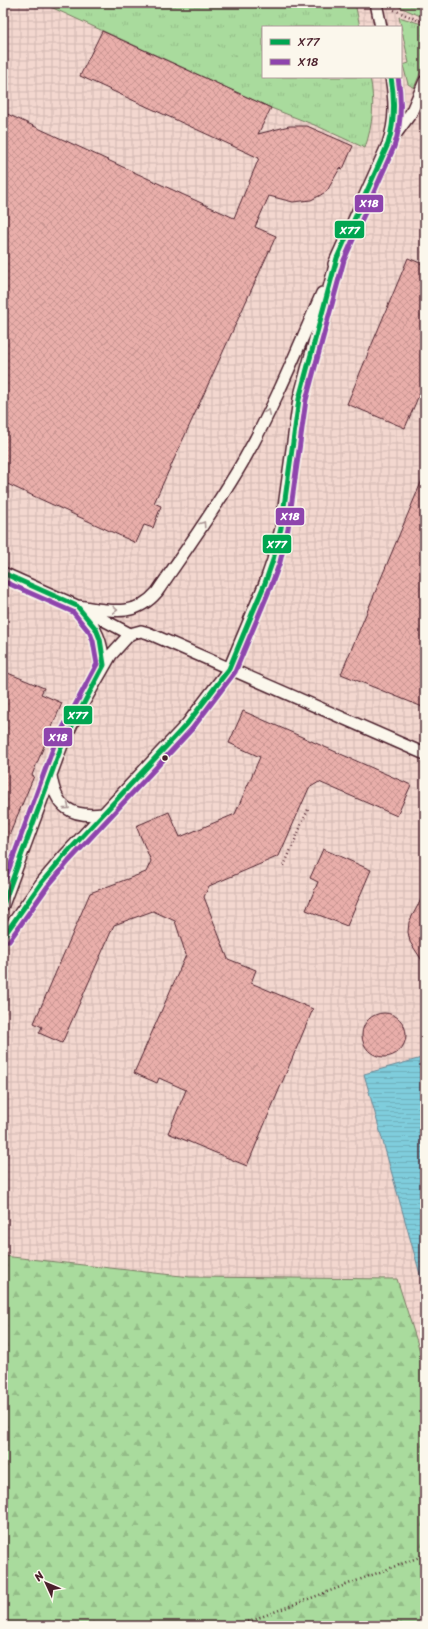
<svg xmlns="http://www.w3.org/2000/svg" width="428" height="1629" font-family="Sriracha,sans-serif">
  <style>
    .industrial { fill: url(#industrial-grid); fill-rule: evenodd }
    .grass { fill: url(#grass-tufts); stroke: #7a7d64 }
    .forest { fill: url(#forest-firs); stroke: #7a7d64 }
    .water { fill: url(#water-rules); stroke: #6a8795 }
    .building { fill: url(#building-cross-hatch); stroke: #4a1f2b }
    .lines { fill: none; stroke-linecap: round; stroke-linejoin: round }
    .service-casing { stroke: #4a1f2b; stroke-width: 14 }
    .path { stroke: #4a1f2b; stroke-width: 2.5; stroke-dasharray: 1 3; stroke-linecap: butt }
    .service { stroke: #fbf7ec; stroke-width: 11 }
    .bus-1-casing { stroke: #fbf7ec; stroke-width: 8 }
    .bus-2-casing { stroke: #fbf7ec; stroke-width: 8 }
    .bus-1 { stroke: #00a651; stroke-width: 5 }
    .bus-2 { stroke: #8e44ad; stroke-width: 5 }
    .oneway { stroke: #ab9695 }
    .bus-dot { fill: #4a1f2b; stroke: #fbf7ec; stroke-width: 1.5 }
    .line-badge { stroke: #fbf7ec; stroke-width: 1.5 }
    .badge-label { font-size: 11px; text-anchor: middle; font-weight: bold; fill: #fff }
  </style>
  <defs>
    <pattern id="industrial-grid" width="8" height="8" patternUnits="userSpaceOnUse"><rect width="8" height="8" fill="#f3d7cf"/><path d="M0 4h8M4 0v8" fill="none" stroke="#d2b8b2"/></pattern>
    <pattern id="grass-tufts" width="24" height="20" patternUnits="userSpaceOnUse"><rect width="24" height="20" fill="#a9db9d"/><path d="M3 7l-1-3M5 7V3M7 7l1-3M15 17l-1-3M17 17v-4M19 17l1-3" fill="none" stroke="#93bc87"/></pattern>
    <pattern id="forest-firs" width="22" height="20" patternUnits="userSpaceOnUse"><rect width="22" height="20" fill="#a9db9d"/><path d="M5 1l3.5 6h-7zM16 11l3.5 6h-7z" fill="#93bc87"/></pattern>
    <pattern id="water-rules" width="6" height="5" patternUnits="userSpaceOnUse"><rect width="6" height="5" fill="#7fcddc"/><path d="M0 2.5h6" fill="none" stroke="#6fb0bd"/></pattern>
    <pattern id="building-cross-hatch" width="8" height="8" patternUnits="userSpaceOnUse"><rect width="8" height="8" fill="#e9aeaa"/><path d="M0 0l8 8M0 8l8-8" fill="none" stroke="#c99592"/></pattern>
  </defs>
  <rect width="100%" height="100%" fill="#f7e8df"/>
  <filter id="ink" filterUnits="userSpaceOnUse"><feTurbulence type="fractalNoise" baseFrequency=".025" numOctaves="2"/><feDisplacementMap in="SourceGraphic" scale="8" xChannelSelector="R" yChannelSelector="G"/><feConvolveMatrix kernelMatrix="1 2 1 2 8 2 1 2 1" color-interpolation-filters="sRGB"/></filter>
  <g filter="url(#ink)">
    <!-- industrial -->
    <path class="industrial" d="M3 3H425V1367L190 1277 3 1256ZM263 27H401V77H263Z"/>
    <!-- grass -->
    <path class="grass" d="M42 3H355L360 27H263V77H370C375 102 373 124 365 148L317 126 271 108Z
      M393 3H425V18L393 4Z
      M399 17 425 25V62L414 88 408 84 403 65 409 63Z"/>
    <!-- forest -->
    <path class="forest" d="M3 1256 190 1277 397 1279 425 1367V1626H3Z"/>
    <!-- water -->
    <path class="water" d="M425 1057V1292L364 1074Z"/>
    <!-- building -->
    <path class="building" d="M102 31 271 108 258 134 289 126H307L353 146 343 169 340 168 327 191 319 196 311 200 293 202 269 196 255 227 276 236 154 503 161 506 153 528 144 525 136 543 3 482V112L234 218 259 158 80 76Z
      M408 258 425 265V381L405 428 347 404Z
      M425 473V708L341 674Z
      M3 671 44 688 41 694 62 703 32 775 34 776 3 850Z
      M243 711 411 785 397 816 319 782 309 788 279 856 209 886 204 897 228 959 256 970 251 983 313 1009 247 1166 168 1133 186 1090 159 1078 157 1083 134 1073 186 955 175 921 153 911 114 925 62 1043 39 1033 42 1027 34 1023 90 893 146 872 151 861 136 826 169 812 180 837 235 814 260 757 229 743Z
      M323 849 371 870 347 926 306 910 318 882 310 878Z
      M425 892V965L410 942 408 932 409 922Z
      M362 1035a22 22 0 1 1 44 0a22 22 0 1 1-44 0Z"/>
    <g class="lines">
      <!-- service casing -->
      <g class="service-casing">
        <path id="service" d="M376 3 381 27
          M392 139 411 113 425 81
          M334 264 388 144C396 120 395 101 391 77
          M3 573 77 606 130 634
          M77 606C108 610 134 619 157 592 187 548 219 504 245 458 275 405 298 348 322 293
          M81 611C97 629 102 641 104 665
          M51 775C55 807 71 818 103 814
          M3 905 62 745 76 716 111 655 130 634 141 631 148 633 425 754
          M3 937 42 882 64 856 187 724 229 669 265 583 273 560 281 528 299 399 337 258"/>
      </g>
      <!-- path -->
      <path class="path" d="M394 10 425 23
        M284 866 309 807
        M237 1626 425 1555"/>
      <!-- service -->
      <use href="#service" class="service"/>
      <!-- bus-1 casing -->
      <g class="bus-1-casing">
        <path id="bus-1" d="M3 573 77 606 96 629 100 639 104 665 62 745 3 905
          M3 937 42 882 64 856 187 724 229 669 265 583 273 560 281 528 299 399 337 258 388 144C395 121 395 100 391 77"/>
      </g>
      <!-- bus-2 casing -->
      <g class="bus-2-casing">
        <path id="bus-2" d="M3 581 73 612 90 633 93 641 97 664 55 743 3 885
          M9 941 48 886 69 861 192 729 235 672 271 586 280 562 288 529 306 400 344 260 394 147C402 123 402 101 398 77"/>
      </g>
      <!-- bus-1 -->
      <use href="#bus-1" class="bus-1"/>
      <!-- bus-2 -->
      <use href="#bus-2" class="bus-2"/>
    </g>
    <!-- one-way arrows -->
    <defs><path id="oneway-chevron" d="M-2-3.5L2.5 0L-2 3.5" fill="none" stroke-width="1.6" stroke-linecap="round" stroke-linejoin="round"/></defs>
    <g class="oneway">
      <use href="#oneway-chevron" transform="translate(268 412) rotate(-65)"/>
      <use href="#oneway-chevron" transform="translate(203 524) rotate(-56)"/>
      <use href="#oneway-chevron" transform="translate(115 610) rotate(2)"/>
      <use href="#oneway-chevron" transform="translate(67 807) rotate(37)"/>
    </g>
  </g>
  <!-- markers -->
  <circle class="bus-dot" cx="165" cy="758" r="3.5"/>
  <g class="line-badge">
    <rect x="354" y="194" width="30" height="19" rx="4" fill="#8e44ad"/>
    <rect x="334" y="220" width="31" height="19" rx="4" fill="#00a651"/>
    <rect x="275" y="507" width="30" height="19" rx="4" fill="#8e44ad"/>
    <rect x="262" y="534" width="30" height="20" rx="4" fill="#00a651"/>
    <rect x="63" y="705" width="30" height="20" rx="4" fill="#00a651"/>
    <rect x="43" y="727" width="30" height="20" rx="4" fill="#8e44ad"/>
  </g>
  <g class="badge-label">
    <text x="369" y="207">X18</text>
    <text x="350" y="234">X77</text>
    <text x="290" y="520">X18</text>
    <text x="277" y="548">X77</text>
    <text x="78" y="719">X77</text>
    <text x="58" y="741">X18</text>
  </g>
  <!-- margin -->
  <rect width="428" height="1629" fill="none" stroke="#fbf7ec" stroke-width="16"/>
  <rect x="8" y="8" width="412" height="1613" fill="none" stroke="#4a1f2b" stroke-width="1.5" filter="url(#ink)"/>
  <!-- legend -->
  <rect x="262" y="26" width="140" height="52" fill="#fbf7ec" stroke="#b4a19f"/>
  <rect x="270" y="39" width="20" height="6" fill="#00a651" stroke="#b4a19f"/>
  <text x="298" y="46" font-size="12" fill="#4a1f2b">X77</text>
  <rect x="270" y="59" width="20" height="6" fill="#8e44ad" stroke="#b4a19f"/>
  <text x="298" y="66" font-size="12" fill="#4a1f2b">X18</text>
  <!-- north arrow -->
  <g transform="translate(46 1583) rotate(314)" stroke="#fbf7ec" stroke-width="3" paint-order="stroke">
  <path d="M0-3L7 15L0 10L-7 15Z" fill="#4a1f2b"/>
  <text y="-6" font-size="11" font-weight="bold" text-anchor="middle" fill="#4a1f2b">N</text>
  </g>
</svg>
